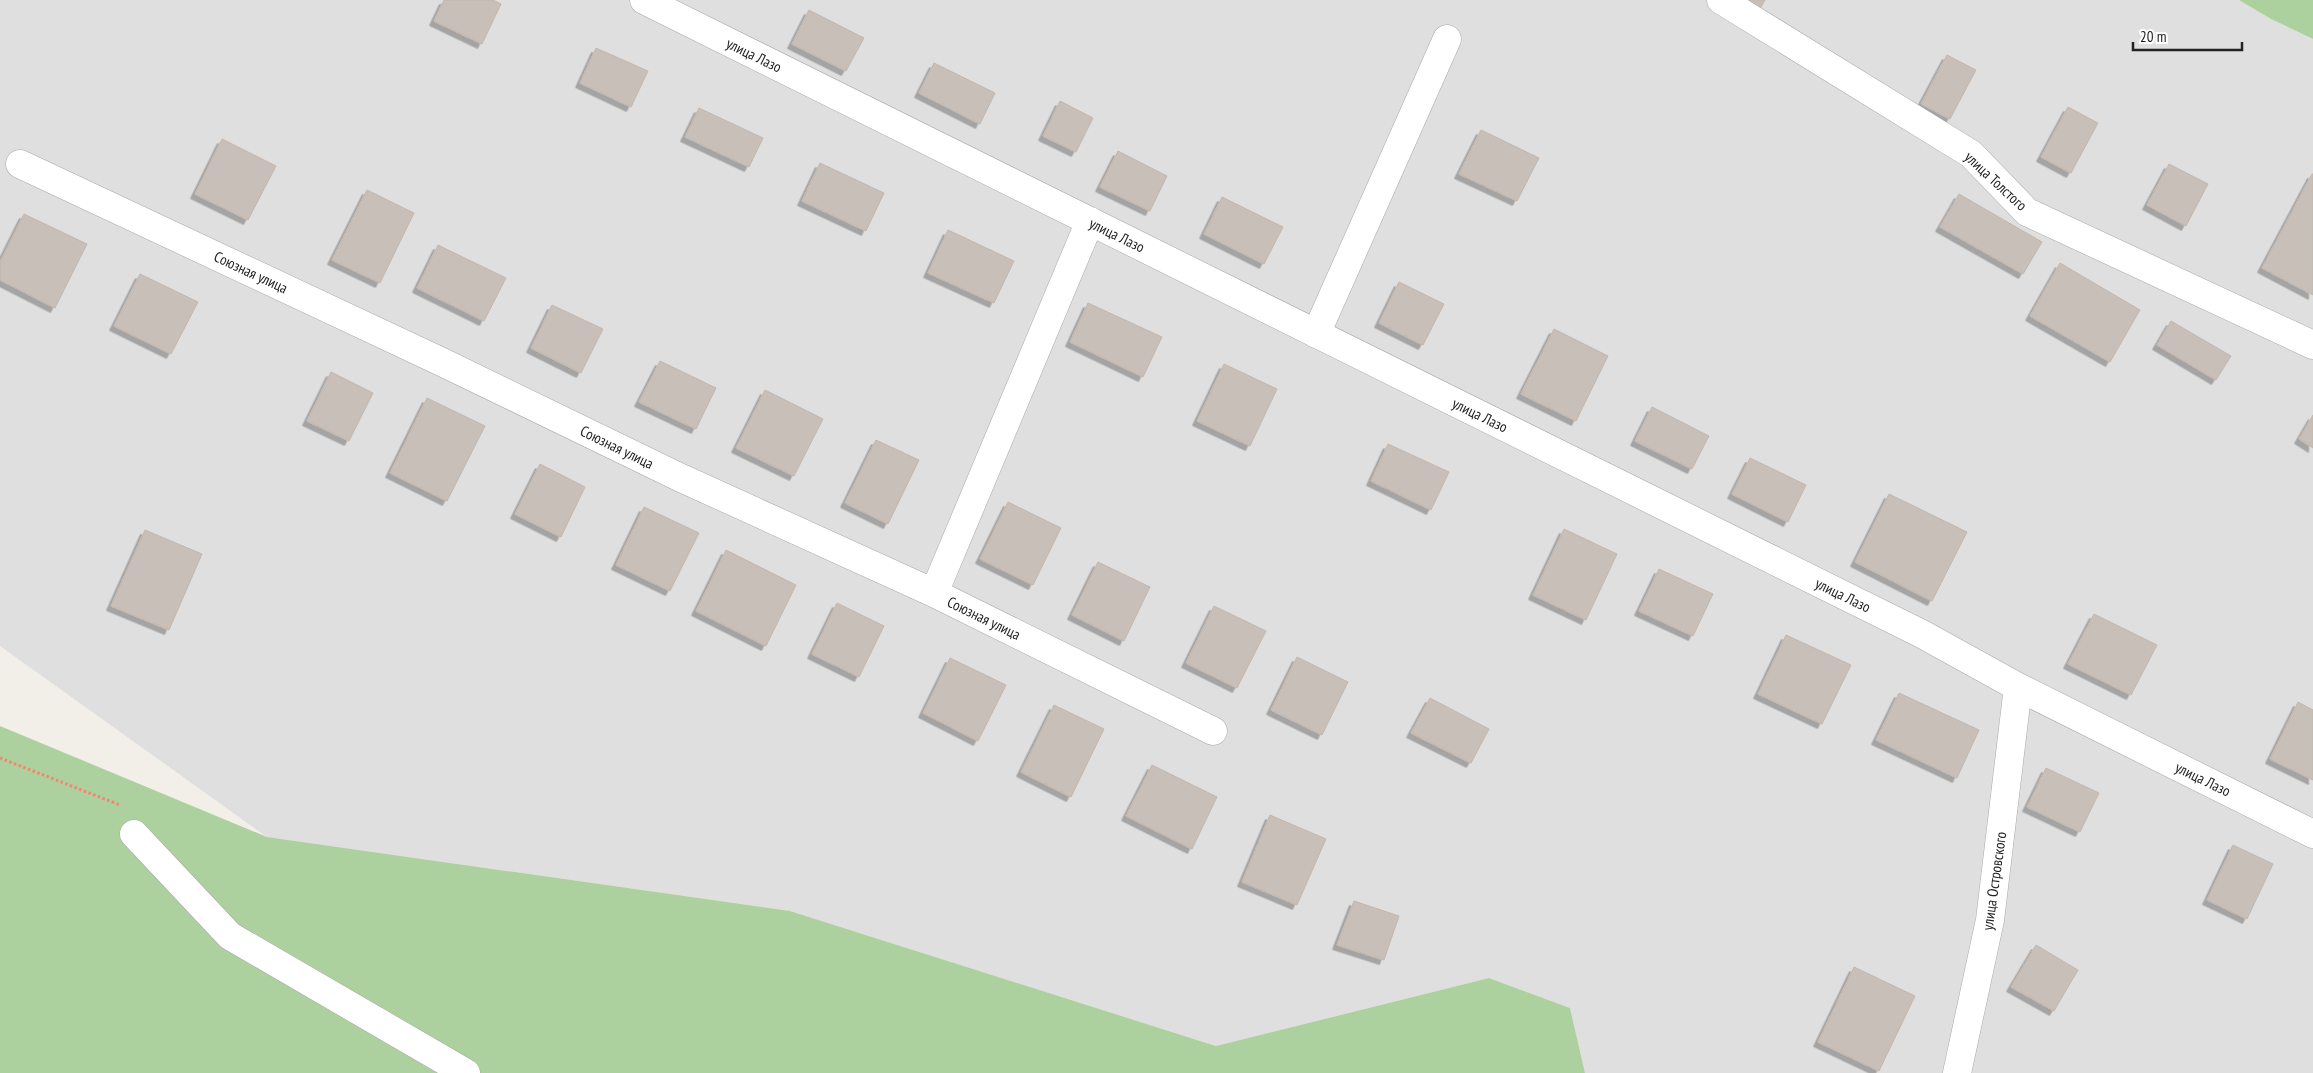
<svg xmlns="http://www.w3.org/2000/svg" width="2313" height="1073" font-family="'PT Sans Narrow',sans-serif">
  <style>
    .residential { fill: #e0dfdf }
    .forest { fill: #add19e }
    .building { fill: #c7bfb8; stroke: #c4b6ab; filter: url(#shadow) }
    .lines { fill: none; stroke-linecap: round; stroke-linejoin: round }
    .minor-casing { stroke: #a9a9a9; stroke-width: 29 }
    .path { stroke: #fa8072; stroke-width: 3; stroke-dasharray: 2.5 2.5; stroke-linecap: butt }
    .minor { stroke: #fff; stroke-width: 28 }
    .labels { text-anchor: middle; dominant-baseline: central; stroke-width: 5; stroke-linejoin: round; paint-order: stroke }
    .street-label { font-size: 15px; fill: #222; stroke: #fff }
  </style>
  <defs>
    <filter id="shadow"><feDropShadow dx="-4.5" dy="4.5" stdDeviation="0" flood-color="#0004"/></filter>
  </defs>
  <rect width="100%" height="100%" fill="#f2efe9"/>
  <!-- residential -->
  <path class="residential" d="M0 0H2239L2271 19 2313 39V1073H1585L1570 1008 1489 978 1216 1046 790 911 267 837 0 646Z"/>
  <!-- forest -->
  <path class="forest" d="M2239 0H2313V39L2271 19Z
    M0 726 267 837 790 911 1216 1046 1489 978 1570 1008 1585 1073H0Z"/>
  <!-- building -->
  <path class="building" d="M444 0H493L501 4 482 44 434 21Z
    M1727 0H1765L1756 16Z
    M809 10 864 38 846 71 792 44Z
    M596 48 648 71 631 107 580 83Z
    M1947 55 1976 70 1950 119 1921 104Z
    M934 63 995 93 980 124 919 93Z
    M1060 101 1093 118 1076 152 1043 136Z
    M2068 107 2098 123 2071 173 2041 157Z
    M699 108 763 138 749 167 685 137Z
    M1481 130 1539 158 1517 201 1459 174Z
    M222 139 276 166 248 220 195 194Z
    M1118 151 1167 176 1150 211 1100 187Z
    M820 163 884 193 866 231 802 201Z
    M2169 164 2208 184 2186 226 2147 205Z
    M2312 174H2313V295L2262 268Z
    M367 190 414 213 380 283 332 260Z
    M1959 194 2042 242 2023 274 1940 227Z
    M1222 197 1283 227 1264 264 1204 234Z
    M24 214 87 244 55 308 0 280V262Z
    M948 230 1014 261 994 303 928 273Z
    M438 245 506 278 484 321 417 288Z
    M2060 263 2140 310 2110 362 2030 316Z
    M140 274 198 302 171 354 114 326Z
    M1399 282 1444 304 1423 345 1379 323Z
    M1088 303 1162 337 1143 377 1070 342Z
    M552 305 603 329 581 373 531 348Z
    M2171 321 2231 356 2216 380 2157 345Z
    M1554 329 1608 356 1576 421 1521 394Z
    M660 361 716 388 696 429 639 402Z
    M1224 364 1277 389 1250 446 1197 421Z
    M331 372 373 393 349 441 307 421Z
    M765 390 823 419 794 476 736 448Z
    M427 398 485 426 447 501 390 473Z
    M1652 407 1709 436 1692 469 1635 441Z
    M2313 415V448L2299 439Z
    M876 440 919 460 888 524 845 503Z
    M1388 444 1449 472 1431 510 1371 481Z
    M1750 458 1806 485 1788 522 1732 494Z
    M540 464 585 487 561 537 515 514Z
    M1889 494 1967 532 1932 601 1855 562Z
    M1008 502 1061 528 1033 585 980 559Z
    M644 507 699 533 670 591 616 565Z
    M1564 529 1617 554 1586 620 1533 595Z
    M145 530 202 554 169 630 111 606Z
    M726 550 796 585 766 646 696 611Z
    M1098 562 1150 587 1124 641 1072 615Z
    M1659 569 1713 594 1693 636 1639 611Z
    M837 603 884 626 859 677 812 654Z
    M1214 606 1266 631 1237 688 1186 663Z
    M2094 614 2157 645 2131 695 2068 664Z
    M1786 635 1851 665 1822 724 1758 694Z
    M1297 657 1348 682 1322 735 1271 710Z
    M950 658 1006 685 978 741 923 713Z
    M1899 693 1979 730 1957 778 1876 740Z
    M1430 698 1489 729 1471 763 1411 733Z
    M2298 702 2313 710V780L2270 759Z
    M1054 705 1104 729 1071 797 1021 772Z
    M1152 765 1217 797 1192 849 1126 816Z
    M2046 768 2099 793 2080 832 2027 807Z
    M1270 815 1326 839 1297 905 1242 882Z
    M2233 845 2273 864 2247 919 2207 900Z
    M1354 901 1399 916 1384 960 1337 945Z
    M2036 945 2078 970 2054 1011 2011 987Z
    M1854 967 1915 996 1879 1071 1818 1042Z"/>
  <g class="lines">
    <!-- minor casing -->
    <g class="minor-casing">
      <path id="minor" d="M644 0 1922 634 2018 687 2313 834
        M1721 0 1971 154 2027 212 2313 345
        M20 164 444 363 679 477 934 593 1213 731
        M1316 334 1447 39
        M934 593 1090 221
        M134 834 230 936 466 1073
        M1957 1073 1990 920 2018 687"/>
    </g>
    <!-- path -->
    <path class="path" d="M0 758 120 805"/>
    <!-- minor -->
    <use href="#minor" class="minor"/>
  </g>
  <g class="labels">
    <!-- street labels -->
    <g class="street-label">
      <text transform="translate(754 55) rotate(26)">улица Лазо</text>
      <text transform="translate(1996 181) rotate(43)">улица Толстого</text>
      <text transform="translate(1117 235) rotate(26)">улица Лазо</text>
      <text transform="translate(251 272) rotate(25)">Союзная улица</text>
      <text transform="translate(1480 415) rotate(26)">улица Лазо</text>
      <text transform="translate(617 447) rotate(26)">Союзная улица</text>
      <text transform="translate(1843 595) rotate(26)">улица Лазо</text>
      <text transform="translate(984 618) rotate(26)">Союзная улица</text>
      <text transform="translate(2203 779) rotate(26)">улица Лазо</text>
      <text transform="translate(1994 881) rotate(-82)">улица Островского</text>
    </g>
  </g>
  <!-- scale -->
  <path d="M2133 42v8h109v-8" fill="none" stroke="#222222" stroke-width="2.5"/>
  <text x="2140" y="42" font-size="15" fill="#222222" stroke="#ffffff" stroke-width="4" paint-order="stroke">20 m</text>
</svg>
